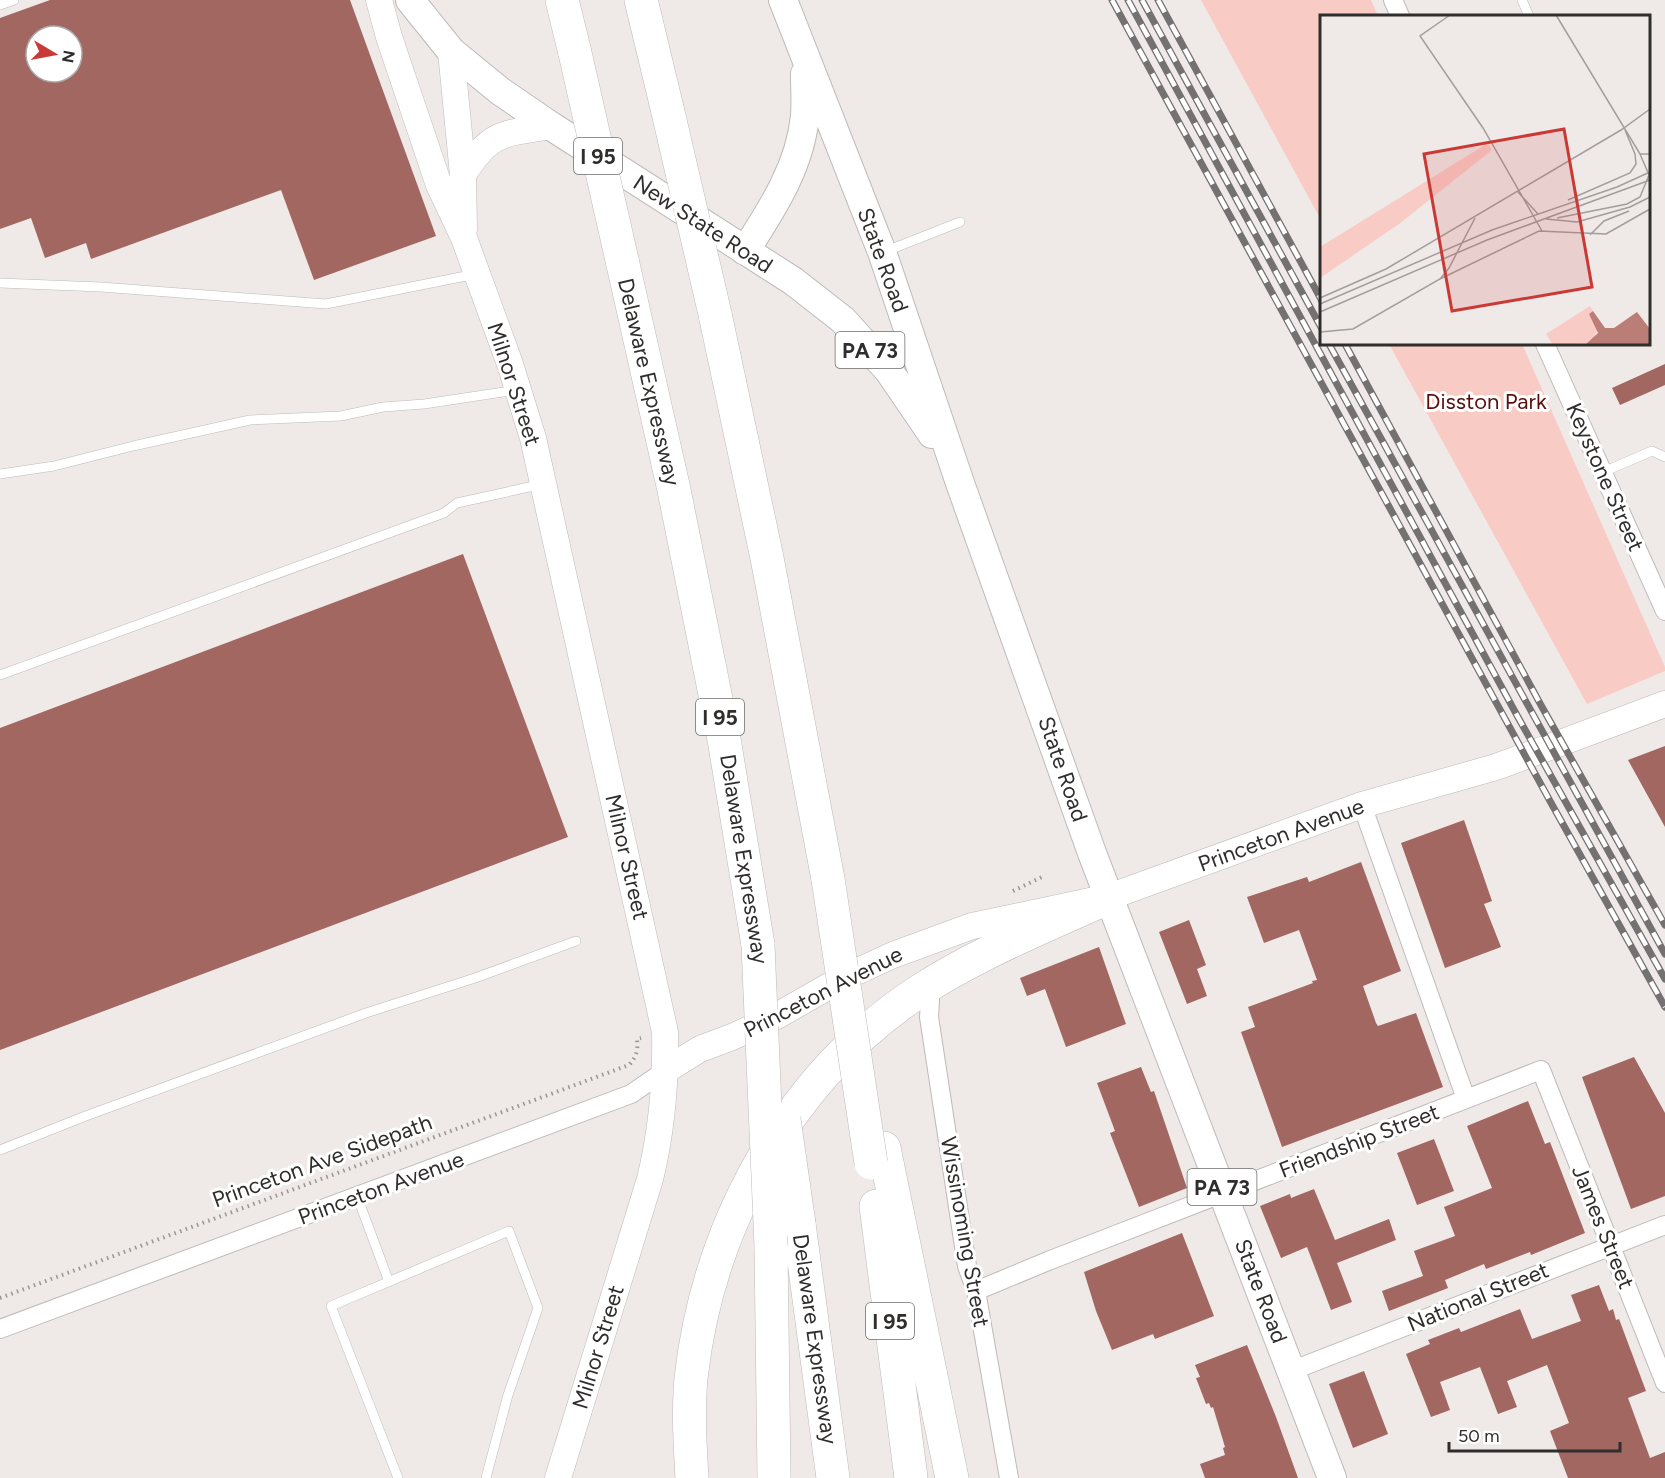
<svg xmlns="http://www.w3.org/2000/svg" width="1665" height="1478" font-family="Figtree,sans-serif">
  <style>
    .green { fill: #f9cbc5 }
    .building { fill: #a26760; fill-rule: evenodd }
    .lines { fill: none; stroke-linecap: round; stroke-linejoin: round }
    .service-casing { stroke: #bfbab9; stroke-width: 10 }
    .minor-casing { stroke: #bfbab9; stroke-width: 20 }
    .secondary-casing { stroke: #bfbab9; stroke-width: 27 }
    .primary-casing { stroke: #bfbab9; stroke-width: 30 }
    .motorway-casing { stroke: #bfbab9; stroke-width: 34 }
    .path { stroke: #999594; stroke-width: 4; stroke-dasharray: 1.5 4.5; stroke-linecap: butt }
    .service { stroke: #fff; stroke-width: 9 }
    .minor { stroke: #fff; stroke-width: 18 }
    .secondary { stroke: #fff; stroke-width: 26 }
    .primary { stroke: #fff; stroke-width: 28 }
    .motorway { stroke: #fff; stroke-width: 33 }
    .rail-casing { stroke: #757170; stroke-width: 7 }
    .rail { stroke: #fff; stroke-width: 4.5; stroke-dasharray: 14; stroke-linecap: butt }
    .motorway-bridge-casing { stroke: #bfbab9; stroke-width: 34; stroke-linecap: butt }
    .motorway-bridge { stroke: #fff; stroke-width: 33 }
    .labels { text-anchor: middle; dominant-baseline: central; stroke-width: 6; stroke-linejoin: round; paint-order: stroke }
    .shield { fill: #fff; stroke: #6e6d6c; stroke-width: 1.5 }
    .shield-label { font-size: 21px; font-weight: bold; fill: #302e2d }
    .street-label { font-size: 22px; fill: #302e2d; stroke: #fff }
    .park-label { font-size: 22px; fill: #5a0f0e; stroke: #fff }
    .inset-road { fill: none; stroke: #a39e9d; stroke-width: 1.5 }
    .view { fill: #c93a36; fill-opacity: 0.15; stroke: #c93a36; stroke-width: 3 }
    .inset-edge { fill: none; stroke: #302e2d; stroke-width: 3 }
  </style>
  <rect width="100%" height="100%" fill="#efe9e8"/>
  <!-- green -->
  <path class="green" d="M1201 0H1371L1378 16H1322L1321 220Z
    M1389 344H1522L1665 667V671L1587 704Z"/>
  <!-- building -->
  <path class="building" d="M50 0H350L436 236 314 280 281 190 91 259 86 243 45 258 31 218 0 229V18ZM36 36H72V72H36Z
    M1665 364V385L1620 405 1612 388Z
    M463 554 568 837 0 1050V728Z
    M1665 746V827L1628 760Z
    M1464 820 1492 901 1484 904 1501 947 1445 968 1401 843Z
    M1361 862 1401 971 1363 986 1376 1023 1378 1026 1416 1013 1443 1087 1282 1147 1241 1032 1255 1027 1248 1007 1313 983 1312 981 1317 980 1299 930 1264 943 1247 897 1307 877 1309 882Z
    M1189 920 1206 965 1197 969 1207 996 1187 1004 1159 932Z
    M1099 947 1126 1024 1066 1047 1045 989 1027 996 1020 978Z
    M1634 1057 1665 1113V1196L1631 1209 1582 1077Z
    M1141 1067 1151 1092 1154 1091 1187 1188 1139 1207 1110 1133 1115 1131 1097 1083Z
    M1528 1101 1545 1144 1550 1142 1585 1233 1531 1255 1530 1252 1486 1269 1484 1264 1445 1280 1448 1288 1389 1311 1382 1291 1423 1276 1414 1251 1455 1236 1444 1207 1492 1188 1467 1126Z
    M1434 1139 1454 1191 1417 1205 1397 1153Z
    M1314 1189 1335 1240 1389 1219 1396 1240 1337 1263 1352 1302 1331 1310 1307 1247 1281 1258 1260 1206 1290 1194 1291 1198Z
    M1182 1233 1214 1316 1155 1339 1153 1334 1112 1350 1096 1311 1084 1272Z
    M1599 1285 1609 1311 1613 1309 1616 1320 1619 1319 1646 1391 1628 1398 1650 1458 1665 1452V1478H1568L1550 1431 1569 1423 1547 1365 1507 1381 1517 1407 1498 1414 1480 1367 1440 1382 1450 1410 1431 1417 1406 1354 1430 1344 1428 1340 1459 1328 1461 1332 1520 1309 1532 1339 1581 1321 1571 1295Z
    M1247 1345 1276 1417 1298 1478H1205L1200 1464 1225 1455 1223 1448 1225 1447 1213 1407 1211 1408 1209 1403 1206 1404 1196 1378 1200 1377 1195 1365Z
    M1364 1371 1388 1434 1353 1448 1329 1384Z"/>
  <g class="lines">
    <!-- service casing -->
    <g class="service-casing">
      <path id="service" d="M1522 0 1529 16
        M0 5 14 0
        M884 252 960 222
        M0 283 101 287 326 304 476 274
        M1603 472 1652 451 1665 457
        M0 474 54 466 133 446 250 420 341 416 383 407 424 404 517 390
        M0 675 444 513 457 503 543 484
        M0 1150 83 1117 366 1013 475 978 576 941
        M357 1196 389 1282
        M398 1478 331 1306 509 1231 538 1308 508 1395 486 1478"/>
    </g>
    <!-- minor casing -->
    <g class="minor-casing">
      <path id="minor" d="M1393 0 1400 16
        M1545 344 1665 611
        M1362 805 1466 1099
        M931 984 929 1017 967 1266 976 1291 1009 1478
        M976 1291 1048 1261 1541 1070 1665 1383
        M0 1329 631 1094 666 1070
        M1291 1371 1665 1225"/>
    </g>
    <!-- secondary casing -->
    <g class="secondary-casing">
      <path id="secondary" d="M379 0 389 37 439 185 464 238 510 364 533 438 665 1032C666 1082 662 1130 650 1179L558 1478
        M451 51 463 175 464 229
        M463 175C490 131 503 134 551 126
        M666 1070 700 1049 732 1037 773 1018 845 977 893 955 972 926 1109 897 1362 805 1496 767 1665 704"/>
    </g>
    <!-- primary casing -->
    <g class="primary-casing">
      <path id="primary" d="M410 0 451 51 500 91 551 126 793 281 843 320 889 371 932 434
        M783 0 882 252 960 483 1092 853 1332 1478
        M745 251C772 209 800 167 805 116 806 102 805 87 805 74"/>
    </g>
    <!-- motorway casing -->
    <g class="motorway-casing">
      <path id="motorway" d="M562 0 575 53
        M641 0 668 112
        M622 260 674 490 724 739 758 945
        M715 314 767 558 828 879
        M884 1148 952 1478
        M876 1206 911 1478
        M799 1224 833 1478
        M771 1246 774 1478
        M692 1478C690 1445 688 1411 691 1378 708 1227 787 1080 915 994 975 954 1044 927 1109 897"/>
    </g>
    <!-- path -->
    <path class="path" d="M1013 891 1044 876
      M0 1298 629 1065C637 1056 638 1050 637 1039L641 1038"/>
    <!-- service -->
    <use href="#service" class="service"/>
    <!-- minor -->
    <use href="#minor" class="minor"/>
    <!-- secondary -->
    <use href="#secondary" class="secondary"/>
    <!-- primary -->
    <use href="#primary" class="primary"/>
    <!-- motorway -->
    <use href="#motorway" class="motorway"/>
    <!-- rail casing -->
    <g class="rail-casing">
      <path id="rail" d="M1112 0 1550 801 1665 1007
        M1128 0 1519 719 1665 979
        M1142 0 1322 329
        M1158 0 1322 301
        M1329 344 1665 954
        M1345 344 1542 707 1665 925"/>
    </g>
    <!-- rail -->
    <use href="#rail" class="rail"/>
    <!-- motorway-bridge casing -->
    <g class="motorway-bridge-casing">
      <path id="motorway-bridge" d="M575 53 622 260
        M668 112 715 314
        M828 879 871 1163
        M758 945 771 1246
        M784 1119 799 1224"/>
    </g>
    <!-- motorway-bridge -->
    <use href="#motorway-bridge" class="motorway-bridge"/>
  </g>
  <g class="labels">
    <!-- shield labels -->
    <g class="shield">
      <rect x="574" y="138" width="48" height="36" rx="4.5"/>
      <rect x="835.5" y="332" width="69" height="36" rx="4.5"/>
      <rect x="696" y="699" width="48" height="36" rx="4.5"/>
      <rect x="1187.5" y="1169" width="69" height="36" rx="4.5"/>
      <rect x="866" y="1303" width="48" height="36" rx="4.5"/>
    </g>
    <g class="shield-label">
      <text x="598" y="156">I 95</text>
      <text x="870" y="350">PA 73</text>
      <text x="720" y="717">I 95</text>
      <text x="1222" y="1187">PA 73</text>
      <text x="890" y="1321">I 95</text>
    </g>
    <!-- street labels -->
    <g class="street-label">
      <text transform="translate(703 224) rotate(33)">New State Road</text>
      <text transform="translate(883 260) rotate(70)">State Road</text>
      <text transform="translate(649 382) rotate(77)">Delaware Expressway</text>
      <text transform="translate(514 384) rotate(72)">Milnor Street</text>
      <text transform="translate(1605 477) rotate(66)">Keystone Street</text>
      <text transform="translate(1063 769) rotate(71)">State Road</text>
      <text transform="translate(1281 835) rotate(-20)">Princeton Avenue</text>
      <text transform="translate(627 857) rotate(77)">Milnor Street</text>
      <text transform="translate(744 859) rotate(81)">Delaware Expressway</text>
      <text transform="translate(823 992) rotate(-27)">Princeton Avenue</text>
      <text transform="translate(1359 1141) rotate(-21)">Friendship Street</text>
      <text transform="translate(322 1161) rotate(-20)">Princeton Ave Sidepath</text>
      <text transform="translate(381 1188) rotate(-20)">Princeton Avenue</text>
      <text transform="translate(1603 1227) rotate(68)">James Street</text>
      <text transform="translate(965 1232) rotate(80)">Wissinoming Street</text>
      <text transform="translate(1261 1291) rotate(69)">State Road</text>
      <text transform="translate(1478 1297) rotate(-22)">National Street</text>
      <text transform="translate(815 1339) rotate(82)">Delaware Expressway</text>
      <text transform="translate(598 1347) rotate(-73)">Milnor Street</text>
    </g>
    <!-- park labels -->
    <g class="park-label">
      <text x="1486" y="401">Disston Park</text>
    </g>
  </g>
  <!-- overview -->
  <g transform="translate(1320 15)">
    <rect width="330" height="330" fill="#efe9e8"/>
    <path d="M168 128 172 135 79 209 0 263V232ZM270 291 273 296 269 299 278 313 271 328 233 330 226 319Z" fill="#f9cbc5"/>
    <path d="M273 296 285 313H294L317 297 330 314V330H265L278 318 269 299Z" fill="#bb7e77"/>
    <path class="inset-road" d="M130 0 100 21 163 113 222 216M236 0 320 139H330M305 115 315 139M198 177 218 199M248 185 310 158 316 149 315 139M237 203 307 189 320 182 329 160 320 139M226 204 257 207 310 192 330 182M270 220 284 206 309 196M66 254 301 115 330 94M120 264 219 216 286 219 330 194M0 283 66 254M0 289 172 215 297 172 330 157M0 297 167 225 330 165M0 317 33 314 120 264 129 253 155 203"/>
    <path class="view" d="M244 114 272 272 132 296 104 139Z"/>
    <rect width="330" height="330" class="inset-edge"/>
  </g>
  <!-- north arrow -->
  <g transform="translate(54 54) rotate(100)"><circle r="28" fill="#ffffff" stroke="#acabab" stroke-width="1.5"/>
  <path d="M0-4.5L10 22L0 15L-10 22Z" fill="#c93a36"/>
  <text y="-9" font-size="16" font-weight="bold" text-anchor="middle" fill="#302e2d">N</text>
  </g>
  <!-- scale -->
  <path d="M1449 1442v9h171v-9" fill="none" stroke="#302e2d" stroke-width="3"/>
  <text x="1458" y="1442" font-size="18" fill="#302e2d" stroke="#ffffff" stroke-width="4.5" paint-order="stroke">50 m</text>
</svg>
